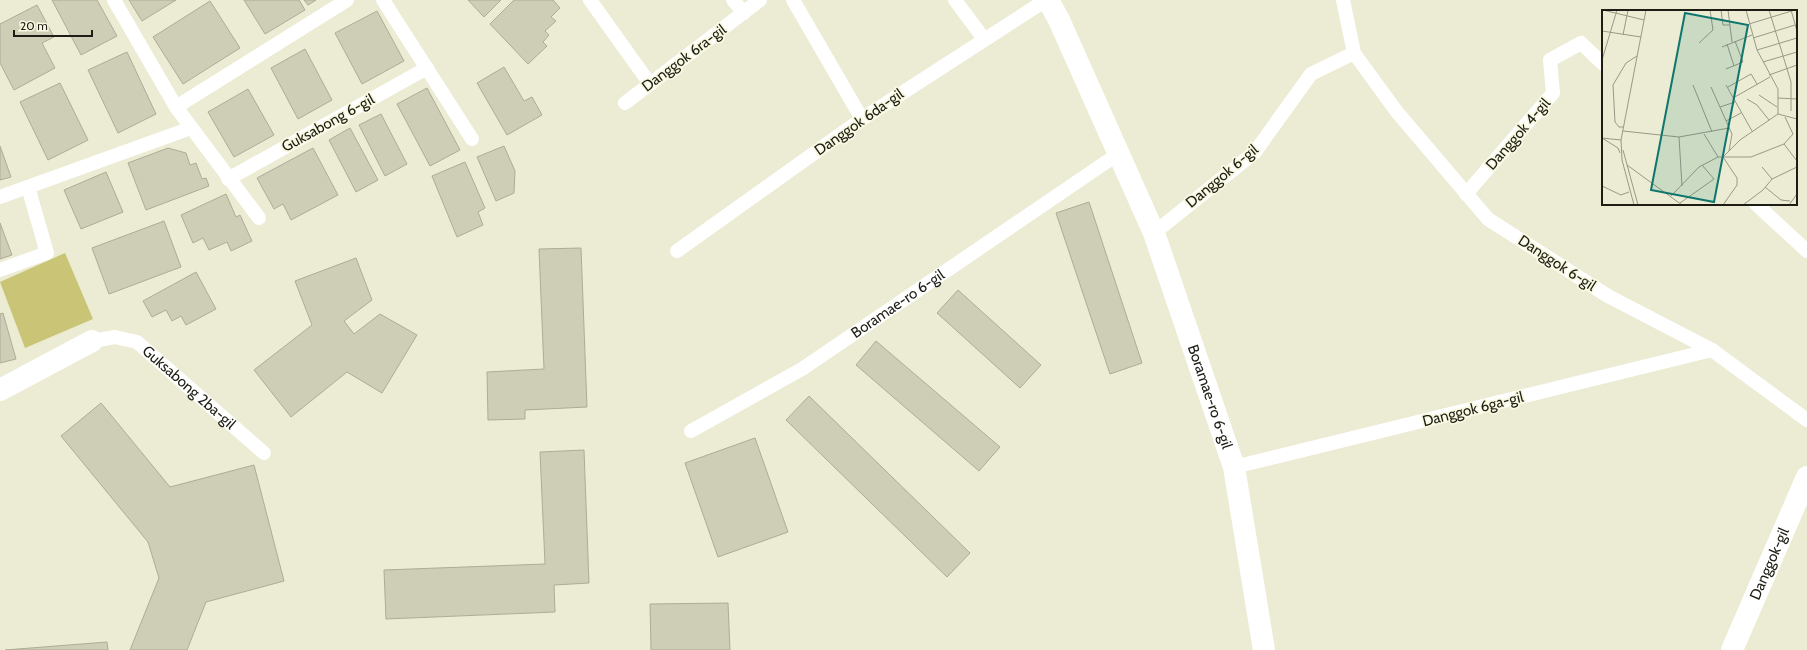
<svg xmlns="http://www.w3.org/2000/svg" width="1807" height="650" font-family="Cabin,sans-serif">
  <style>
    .green { fill: #cac576 }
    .building { fill: #cecdb6; stroke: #adac96 }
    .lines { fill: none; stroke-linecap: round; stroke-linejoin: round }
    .service { stroke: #fff; stroke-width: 14 }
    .minor { stroke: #fff; stroke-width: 22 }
    .labels { text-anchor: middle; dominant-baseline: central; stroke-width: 3.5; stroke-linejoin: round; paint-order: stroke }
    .street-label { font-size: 15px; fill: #1d1d15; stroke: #f9f8e0 }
    .inset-road { fill: none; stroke: #999987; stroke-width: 1 }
    .view { fill: #0f766e; fill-opacity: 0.15; stroke: #0f766e; stroke-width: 2 }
    .inset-edge { fill: none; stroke: #1d1d15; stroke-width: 2 }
  </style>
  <rect width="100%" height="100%" fill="#ecebd3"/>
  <!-- green -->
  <path class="green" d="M65 253 93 319 25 348 0 282Z"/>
  <!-- building -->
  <path class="building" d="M52 0H97L117 36 81 55Z
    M129 0H176L142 21Z
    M244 0H299L305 10 265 34Z
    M304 0H316L308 5Z
    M468 0H501L484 17Z
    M514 0H553L560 8 551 17 556 21 545 31 549 35 543 42 547 46 528 64 490 24Z
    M210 1 240 48 183 84 153 37Z
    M37 5 54 37 42 43 55 68 14 90 0 63V24Z
    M377 11 404 61 362 84 335 33Z
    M305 49 332 100 298 119 271 68Z
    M127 52 156 114 118 133 88 70Z
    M504 67 524 101 532 97 542 115 507 135 477 83Z
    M60 83 88 140 48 160 20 102Z
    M427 88 460 150 430 166 397 104Z
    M248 89 274 135 234 157 208 112Z
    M381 114 407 164 385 176 359 125Z
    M350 128 378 180 356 192 329 140Z
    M0 146 11 177 0 180Z
    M504 146 515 171 514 193 496 201 477 157Z
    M168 148 186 153 190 165 196 163 202 179 206 178 209 186 146 210 128 163Z
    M313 148 338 195 291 220 283 204 274 209 257 178Z
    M465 162 485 208 478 212 483 225 457 237 432 176Z
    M106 172 123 212 81 229 64 190Z
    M226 194 236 217 240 215 252 241 231 251 227 242 209 250 203 238 193 243 181 215Z
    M1089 202 1142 363 1110 374 1056 213Z
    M164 221 181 267 109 294 92 248Z
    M0 223 12 255 0 259Z
    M581 248 587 407 525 410V419L488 420 487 372 544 369 539 249Z
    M356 258 372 300 344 321 354 334 380 314 417 335 382 393 347 372 291 417 254 370 312 325 295 281Z
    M196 272 216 309 186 325 181 316 172 321 166 310 152 317 143 301Z
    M958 290 1041 365 1020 388 937 313Z
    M3 313 16 359 0 363V314Z
    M876 341 1000 447 979 471 856 365Z
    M809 396 970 553 947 577 786 420Z
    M101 403 170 487 254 465 284 581 206 602 187 650H130L159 578 148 542 61 436Z
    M755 438 788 532 718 557 685 463Z
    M584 450 589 583 554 585 555 612 386 619 384 570 545 564 540 452Z
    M728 603 730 650H651L650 604Z
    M107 642 108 650H5Z"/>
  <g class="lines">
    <!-- service -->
    <g class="service">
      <path d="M114 0 176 107 259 218"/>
      <path d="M383 0 472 139"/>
      <path d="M590 0 650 84"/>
      <path d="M733 0 744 13"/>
      <path d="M793 0 862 119"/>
      <path d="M955 0 984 39"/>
      <path d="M1343 0 1354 53 1397 112 1488 219 1608 296 1712 350 1807 420"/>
      <path d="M625 103 760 0"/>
      <path d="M176 107 347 0"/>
      <path d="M228 179 427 68"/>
      <path d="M1466 194 1553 93 1550 60 1581 43 1603 64"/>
      <path d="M0 197 191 128"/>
      <path d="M1756 204 1807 251"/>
      <path d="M1154 233 1255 152 1311 74 1354 53"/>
      <path d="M677 251 862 119 1046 0"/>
      <path d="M0 270 47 253 28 187"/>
      <path id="s1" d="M92 341 115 337 137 342 264 453"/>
      <path id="s2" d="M691 431 802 369 1118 154"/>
      <path d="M1234 467 1712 350"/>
    </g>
    <!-- minor -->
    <g class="minor">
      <path id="s3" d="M1048 0 1059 20 1154 233 1234 467 1264 650"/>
      <path d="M0 390 92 341"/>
      <path id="s4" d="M1732 650 1807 477"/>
    </g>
  </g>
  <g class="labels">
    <!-- street labels -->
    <g class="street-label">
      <text transform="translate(684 58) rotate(-37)">Danggok 6ra-gil</text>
      <text transform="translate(859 122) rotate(-35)">Danggok 6da-gil</text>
      <text transform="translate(328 123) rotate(-29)">Guksabong 6-gil</text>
      <text transform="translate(1518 134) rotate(-49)">Danggok 4-gil</text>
      <text transform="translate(1222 176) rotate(-40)">Danggok 6-gil</text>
      <text transform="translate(1557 263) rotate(33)">Danggok 6-gil</text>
      <text stroke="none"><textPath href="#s2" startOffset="243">Boramae-ro 6-gil</textPath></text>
      <text stroke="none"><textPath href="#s1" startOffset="115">Guksabong 2ba-gil</textPath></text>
      <text stroke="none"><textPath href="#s3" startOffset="429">Boramae-ro 6-gil</textPath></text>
      <text transform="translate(1473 409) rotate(-14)">Danggok 6ga-gil</text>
      <text stroke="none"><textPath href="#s4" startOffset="94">Danggok-gil</textPath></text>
    </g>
  </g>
  <!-- overview -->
  <g transform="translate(1602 10)">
    <rect width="195" height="195" fill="#ecebd3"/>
    <path class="inset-road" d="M1 0 42 10M119 0 121 15H128M126 0 130 32M144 0 155 40 176 79V104M167 0 189 72V101M189 0 195 21M147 14 193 0M0 21 39 27M21 25 26 0M151 28 193 15M97 33 111 20 108 0M125 34 132 56M120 37 150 25M155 40 195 28M0 50 15 0M161 52 195 42M124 59 141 52 133 31M167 65 195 55M91 75 110 122M124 75 150 121M109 77 130 124 127 141M126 77 149 64 155 74M157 85 175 97M131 88 168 67M176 88 195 89M145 89 155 95 167 110M118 97 133 92M124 111 139 103M21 117H17L13 112 11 75 24 53 35 46M21 121 77 127 127 118M102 124 116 147M77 127 80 176M0 128 19 130M0 128 16 138 18 143M182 134 195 151M21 140 36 195M121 147 138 130 176 104 195 109M25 155 80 195M160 157 170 169M0 176 19 185 27 182M163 177 179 190 188 191M69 186 97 157 116 147H149L182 134 191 124 183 107M78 193 112 169 100 155M32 195 20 150 19 130 44 0M121 195 135 175V168L121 147M141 195 161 180 170 169 195 157M187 195 195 184"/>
    <path class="view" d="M83 3 146 15 112 192 49 180Z"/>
    <rect width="195" height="195" class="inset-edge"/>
  </g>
  <!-- scale -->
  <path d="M14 30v6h78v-6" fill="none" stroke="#1d1d15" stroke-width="2"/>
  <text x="20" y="30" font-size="12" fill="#1d1d15" stroke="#f9f8e0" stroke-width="3" paint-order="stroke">20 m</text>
</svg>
